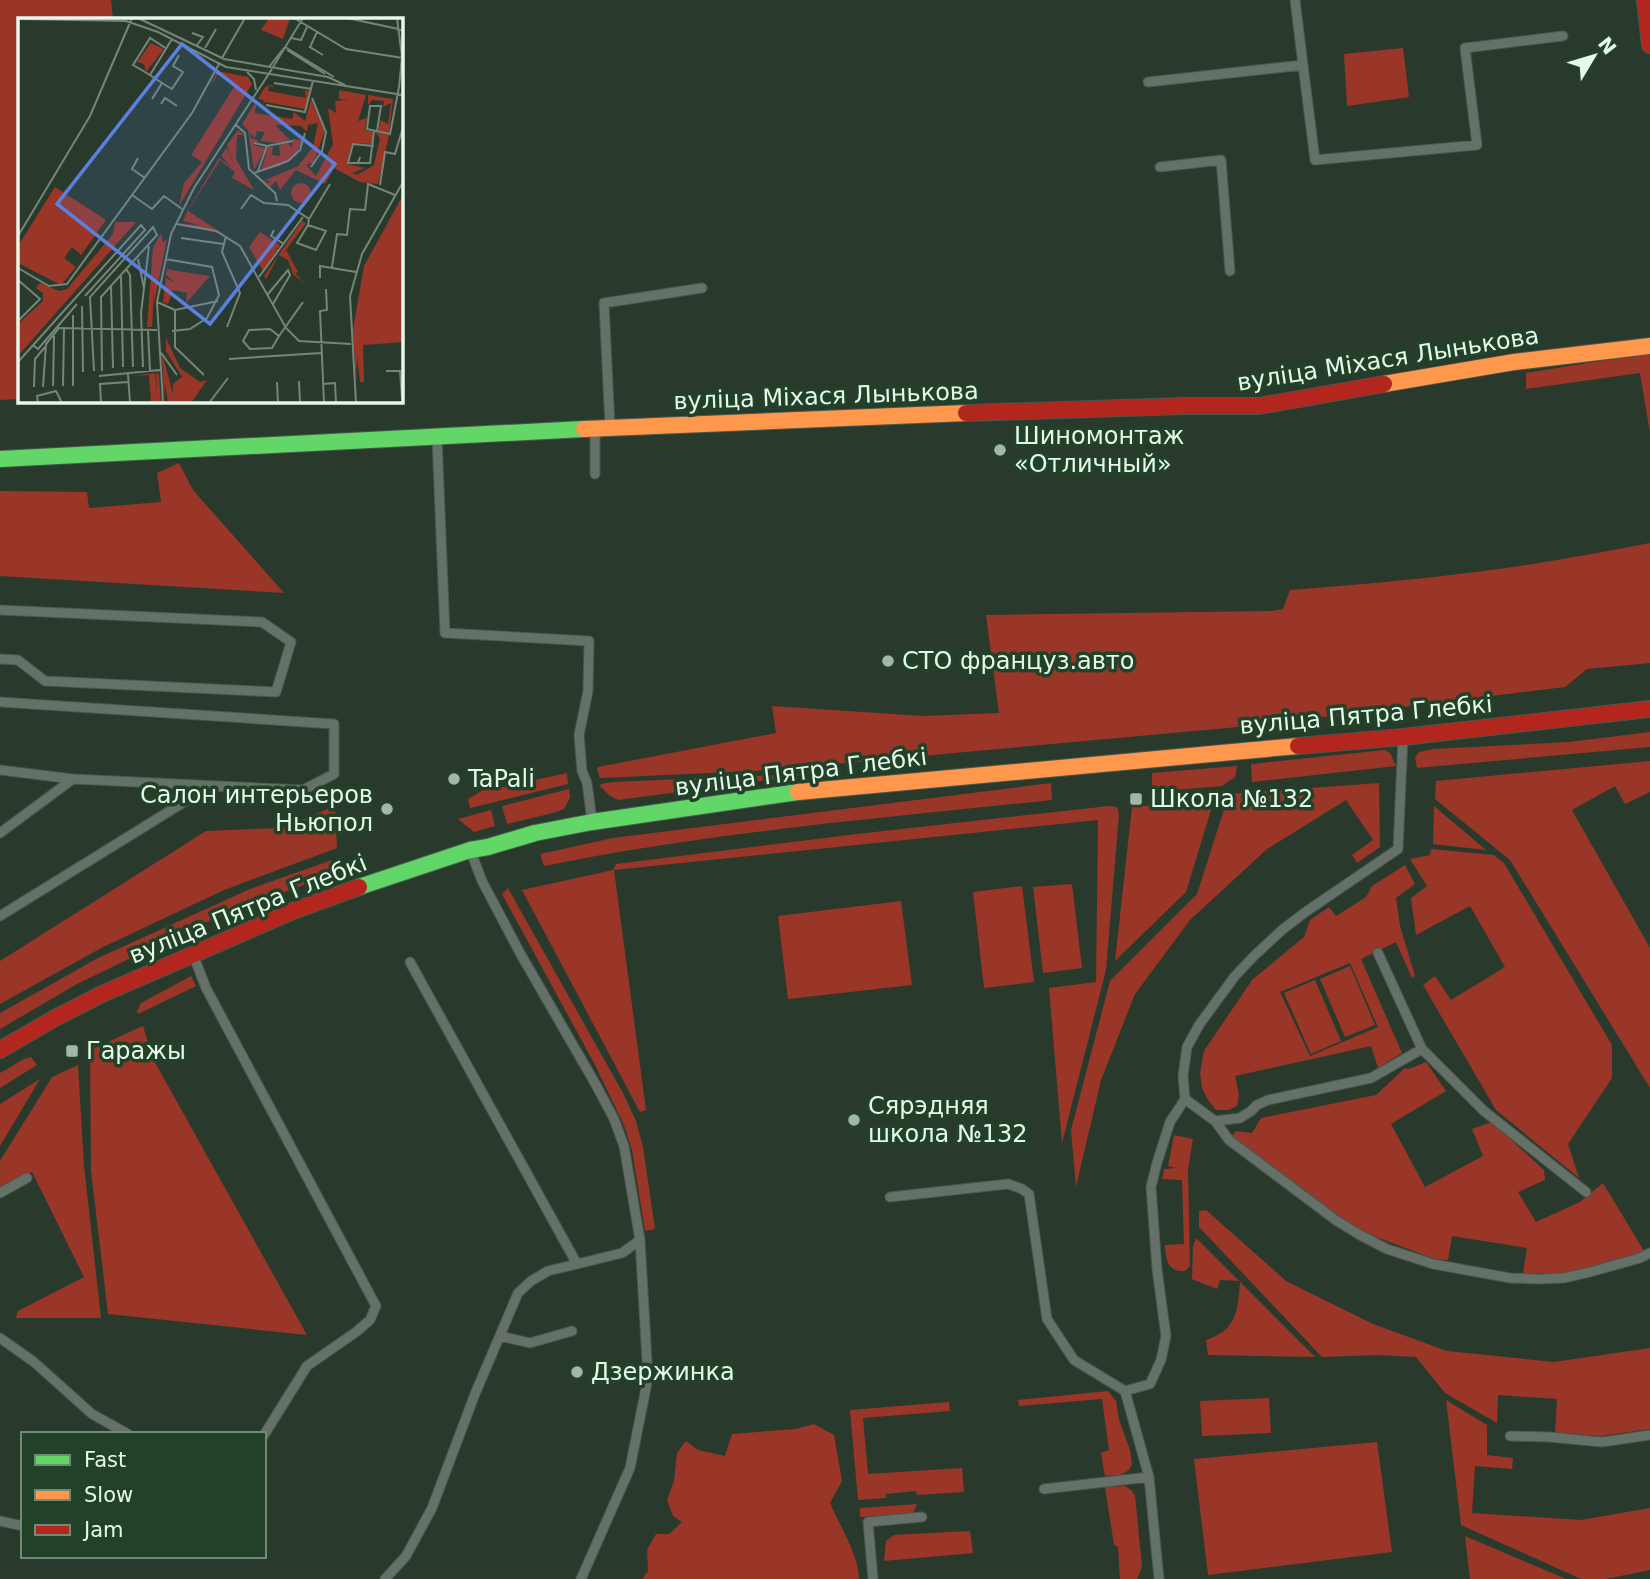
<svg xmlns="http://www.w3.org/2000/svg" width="1650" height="1579" font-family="'DejaVu Sans',sans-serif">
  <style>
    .green { fill: #993628; fill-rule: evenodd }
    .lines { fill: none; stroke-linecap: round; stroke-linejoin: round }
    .lane-casing { stroke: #48584c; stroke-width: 11 }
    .fast-casing { stroke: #48584c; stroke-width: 18 }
    .slow-casing { stroke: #48584c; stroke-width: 18 }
    .jam-casing { stroke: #48584c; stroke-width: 18 }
    .lane { stroke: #657168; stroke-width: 9 }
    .fast { stroke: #63d668; stroke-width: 16 }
    .slow { stroke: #ff974d; stroke-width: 16 }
    .jam { stroke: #b3261e; stroke-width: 16 }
    .poi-dot { fill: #a4b6a7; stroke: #224129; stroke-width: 2.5 }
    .labels { text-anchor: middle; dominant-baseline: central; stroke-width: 7; stroke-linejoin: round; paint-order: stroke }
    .street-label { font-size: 24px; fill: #e6f8e9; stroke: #224129 }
    .poi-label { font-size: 24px; fill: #e6f8e9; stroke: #224129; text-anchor: start }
    .inset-road { fill: none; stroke: #758678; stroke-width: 2 }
    .view { fill: #5981dd; fill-opacity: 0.15; stroke: #5981dd; stroke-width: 3.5 }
    .inset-edge { fill: none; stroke: #e6f8e9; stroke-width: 3.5 }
  </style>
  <rect width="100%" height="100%" fill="#293a2d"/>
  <!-- green -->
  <path class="green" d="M0 0H111L113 19H19V399L0 400Z
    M1403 48 1409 97 1347 106 1344 54Z
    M1650 353V433L1640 373 1526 389V373Z
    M179 463 193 490 284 593 0 576V491L87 492 89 508 161 502 157 473Z
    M1650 543V663L1587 669 1565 687 1249 726 812 766 820 768 600 778 597 769 598 767 776 733 772 706 923 716 999 713 986 615 1272 611 1283 609 1290 590C1352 585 1414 580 1476 572 1534 565 1592 554 1650 543Z
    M1650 732V747L1417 768 1415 757 1419 752 1434 749 1569 742Z
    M1385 750 1390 753 1396 766 1252 782 1251 764Z
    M1650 761V792L1625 804 1615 786 1572 810 1650 948V1088L1510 860 1435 799 1436 781Z
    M1237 766 1235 777 1222 786 1152 792V773Z
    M567 773 568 784 470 808 468 799 483 790H489Z
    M800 774 806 775 618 800 610 796 600 786 601 784 614 782Z
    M1051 783 1052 800C882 818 711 832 544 866L540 854 613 838Z
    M1379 783 1380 847 1357 863 1352 855 1373 840 1346 800 1267 849 1190 920 1135 994 1101 1080 1076 1187 1071 1130 1110 981 1197 894 1229 794Z
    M569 789 570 797 564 809 553 813 507 824 502 806Z
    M1214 800 1186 892 1115 961 1132 807Z
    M335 806 337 848 224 890 103 947 0 1004V961L206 831 282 828Z
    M1109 806 1117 807 1119 814 1106 970 1062 1143 1049 988 1096 982 1098 820 614 870 646 1110 640 1112 522 890 613 870 616 864 857 834Z
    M1434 806 1486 850 1433 844Z
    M491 810 495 826 474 832 458 819Z
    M1431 849 1494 855 1504 863 1612 1045V1078L1568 1144 1579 1178 1496 1110 1423 985 1435 976 1451 1000 1505 967 1470 906 1416 935 1411 898 1427 886 1410 859 1430 855Z
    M332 860 326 876 199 925 77 984 0 1029V1013L98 958 250 889Z
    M1405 865 1415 884 1396 898 1400 926 1415 976 1412 978 1396 942 1361 959 1402 1053 1378 1068 1371 1046 1235 1076 1239 1095 1237 1106 1228 1110H1216L1208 1100 1202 1088 1200 1073 1204 1051 1252 980 1304 937 1310 920 1329 907 1336 916 1366 897 1372 886ZM1350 963 1378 1027 1310 1056 1280 992Z
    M1072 884 1082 968 1043 973 1033 887Z
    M1022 886 1034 982 984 988 973 892Z
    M508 888 623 1093 636 1121 643 1147 655 1229 645 1231 632 1150 624 1125 594 1063 502 894Z
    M901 901 912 985 788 999 778 916Z
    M1350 966 1375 1025 1345 1037 1320 979Z
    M191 976 196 986 138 1014 137 1011 141 1003Z
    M1315 980 1341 1041 1311 1054 1284 993Z
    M143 1026 153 1059 307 1335 108 1314 91 1171 90 1050Z
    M31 1057 37 1065 0 1088V1073L24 1059Z
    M1426 1062 1446 1091 1391 1124 1425 1187 1483 1156 1472 1129 1492 1122 1544 1170 1545 1180 1518 1192 1536 1222 1580 1202 1603 1183 1644 1251 1612 1263 1570 1273H1523L1527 1248 1452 1236 1448 1260 1435 1259 1360 1231 1231 1137 1236 1131 1252 1133 1261 1118 1376 1095 1405 1068 1409 1069Z
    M78 1065 84 1166 101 1318H16L18 1311 84 1277 32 1172 0 1189V1161L52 1077Z
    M40 1079 0 1146V1104Z
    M1174 1135 1193 1139 1188 1169 1190 1266 1185 1271C1167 1272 1166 1259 1165 1245L1184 1244 1182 1180 1162 1179 1164 1169 1176 1168 1168 1166Z
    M1206 1210 1286 1281 1373 1324 1447 1351 1554 1362 1650 1348V1429L1600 1436 1555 1433 1557 1399 1498 1395 1497 1423 1445 1393 1416 1357 1379 1355 1322 1357 1199 1227V1211Z
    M1196 1238 1315 1357 1208 1355 1206 1340C1237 1330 1238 1310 1240 1281L1220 1280 1217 1289 1192 1279 1193 1247Z
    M1108 1391 1116 1401 1119 1420 1130 1450 1132 1464 1129 1470 1121 1475 1105 1476 1101 1453 1109 1450 1102 1399 1019 1406 1018 1400Z
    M1269 1398 1271 1433 1202 1436 1200 1401Z
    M1446 1400 1487 1425V1455L1513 1458 1512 1469 1475 1466 1472 1513 1581 1520 1650 1508V1570L1606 1579H1581L1461 1525Z
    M949 1402 950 1411 863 1418 868 1474 962 1468 964 1492 917 1495 916 1491 886 1494V1498L858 1500 850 1410Z
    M814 1424 834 1435 842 1481 830 1503C839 1524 859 1556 859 1579H642L648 1571 647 1550 656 1534H669L682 1522 673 1516 667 1500 674 1481 677 1453 686 1441 698 1450 725 1456 732 1434 795 1429Z
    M1377 1442 1392 1552 1208 1575 1194 1459Z
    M1125 1486 1131 1490 1135 1495 1142 1567 1137 1579H1120L1118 1547 1114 1545 1105 1487Z
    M917 1504 913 1513 905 1515 860 1517V1508Z
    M970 1531 973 1553 884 1561 886 1541 894 1535Z
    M1465 1536 1566 1579H1470Z"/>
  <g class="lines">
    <!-- lane casing -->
    <g class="lane-casing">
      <path id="lane" d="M1303 65 1315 160 1477 145 1465 48 1563 36
        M1148 82 1303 65 1295 0
        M1160 167 1221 160 1230 271
        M610 427 604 303 702 288
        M595 431V474
        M437 438 445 633 589 641 588 691 579 735 582 771 587 783 592 821
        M0 610 262 622 291 642 276 692 45 681 18 660 0 659
        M0 702 334 724V774L303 790 73 779 0 770
        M0 833 73 779
        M471 852 482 881 520 953 596 1085 614 1119 624 1146 640 1240 648 1378 630 1468 581 1579
        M0 916 210 786
        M194 957 206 988 376 1306 370 1320 356 1332 307 1366 264 1435
        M410 962 577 1264
        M1422 1049 1484 1111 1586 1192
        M1185 1099 1215 1121 1229 1140 1337 1221 1360 1235 1387 1249 1433 1264 1510 1278 1538 1279 1564 1278 1590 1272 1640 1258 1650 1253
        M1215 1121 1240 1118 1251 1111 1257 1105 1268 1100 1371 1078 1422 1049 1378 953
        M0 1193 27 1178
        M890 1197 1008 1184 1022 1189 1029 1194 1047 1319 1074 1360 1125 1391 1149 1477 1159 1579
        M500 1336 530 1343 572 1331
        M0 1338 34 1362 92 1414 128 1434
        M1125 1391 1150 1384 1161 1360 1166 1336 1157 1269 1151 1187 1157 1163 1170 1122 1185 1099 1183 1076 1187 1047 1199 1025 1235 976 1255 955 1282 930 1304 913 1398 849 1403 737
        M1510 1436 1549 1437 1602 1442 1650 1435
        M1044 1489 1149 1477
        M0 1521 23 1526
        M385 1579 406 1556 432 1508 475 1394 518 1293 531 1281 548 1271 622 1253 640 1240
        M873 1579 868 1522 922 1517"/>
    </g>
    <!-- fast casing -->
    <g class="fast-casing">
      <path id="fast" d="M0 459 584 429
        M359 887 470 850 488 847 535 833 592 822 798 792"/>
    </g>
    <!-- slow casing -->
    <g class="slow-casing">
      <path id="slow" d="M1384 384 1514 362 1650 346
        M584 429 966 413
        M798 792 1298 746"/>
    </g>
    <!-- jam casing -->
    <g class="jam-casing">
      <path id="jam" d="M1645 0 1650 45
        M966 413 1184 406H1259L1384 384
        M1298 746 1403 737 1650 709
        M0 1050 55 1018 102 994 293 911 359 887"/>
    </g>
    <!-- lane -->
    <use href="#lane" class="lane"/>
    <!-- fast -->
    <use href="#fast" class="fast"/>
    <!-- slow -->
    <use href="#slow" class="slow"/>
    <!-- jam -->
    <use href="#jam" class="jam"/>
  </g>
  <!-- markers -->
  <g class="poi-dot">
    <circle cx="1000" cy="450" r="7"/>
    <circle cx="888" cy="661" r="7"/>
    <circle cx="454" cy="779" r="7"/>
    <rect x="1129" y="792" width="14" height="14" rx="3.5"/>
    <circle cx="387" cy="809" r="7"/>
    <rect x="65" y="1044" width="14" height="14" rx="3.5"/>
    <circle cx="854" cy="1120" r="7"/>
    <circle cx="577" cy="1372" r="7"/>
  </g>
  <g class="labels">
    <!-- street labels -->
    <g class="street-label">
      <text transform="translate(1388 359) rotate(-9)">вуліца Міхася Лынькова</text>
      <text transform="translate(826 396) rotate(-2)">вуліца Міхася Лынькова</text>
      <text transform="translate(1366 715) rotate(-5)">вуліца Пятра Глебкі</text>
      <text transform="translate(801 772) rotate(-7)">вуліца Пятра Глебкі</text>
      <text transform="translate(248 909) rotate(-22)">вуліца Пятра Глебкі</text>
    </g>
    <!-- poi labels -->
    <g class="poi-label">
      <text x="1014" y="436">Шиномонтаж<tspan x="1014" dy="28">«Отличный»</tspan></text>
      <text x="902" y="661">СТО француз.авто</text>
      <text x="468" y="779">TaPali</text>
      <text x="373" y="795" text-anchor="end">Салон интерьеров<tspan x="373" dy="28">Ньюпол</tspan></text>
      <text x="1150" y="799">Школа №132</text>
      <text x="86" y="1051">Гаражы</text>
      <text x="868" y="1106">Сярэдняя<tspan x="868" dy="28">школа №132</tspan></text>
      <text x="591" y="1372">Дзержинка</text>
    </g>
  </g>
  <!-- overview -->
  <g transform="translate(18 18)">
    <rect width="385" height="385" fill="#293a2d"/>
    <path d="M251 0H272L265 21 243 12ZM133 25 146 31 128 54 126 46 119 44ZM199 53 230 59 234 66 161 188 166 165 184 144 173 137 218 66 200 56 193 68ZM253 67 256 69 251 68 250 73 288 80 287 72 293 73 287 91 247 84 245 88 246 82 240 81 247 69ZM321 72 348 77 340 103 349 100 347 112 356 114 355 126 334 125 329 146 347 150 334 155 339 157 356 147 362 120 357 114 371 117 360 166 342 164 316 150 307 166 278 152 262 172 258 163 252 169 243 160 250 165 253 164 247 162 280 148 295 129 300 105 290 107 289 114 283 108 257 107 273 123 260 125 242 123 247 114 239 113 237 120 232 115V119L241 123 235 127 248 130 236 152 230 112 224 106 239 82 237 95 274 101 276 94 287 103 293 82 307 112 296 144 288 147 298 158 315 126 310 90 318 95 317 83 330 82 321 81ZM350 77 375 81 371 115 360 113 363 102 370 106 373 85 365 89 366 83 354 82 350 87ZM220 112 226 117H219L218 141 236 172 214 160 217 154 202 142 170 193 207 217 164 206 181 207 165 203 170 192 201 140 214 149 203 138 209 129 218 153 209 127ZM275 121 285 122 278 135 262 148 243 153 250 129H255L254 137 262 138 261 127 270 125 274 130ZM273 175a10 10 0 1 1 20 0a10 10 0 1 1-20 0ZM37 169 88 202 63 237 54 229 46 240 58 249 43 267 0 245V228ZM385 177V324L345 327 346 364H342L339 338 338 365 335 311 346 248ZM284 203 288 205 268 232 280 254 277 255 287 266 275 256 270 242 261 237 248 261 246 258ZM97 204H118L0 338V306L25 283V275L18 270 22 265 41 273 49 271 95 216ZM242 214 262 227 245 253 231 229ZM143 215 145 224 149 221 136 285V268L134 309H129L135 230ZM149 250 153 252 192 258 168 285 169 275 155 272 150 286 145 284 148 260 157 265 148 257ZM148 320 162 350 182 364 189 362 173 385H150L147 364 146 385 144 335 155 376V366L164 359 148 333ZM137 355 139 375 138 354 141 357 143 385H133L131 357 112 358Z" fill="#993628"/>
    <path class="inset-road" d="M120 0 206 41 310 59 327 67M276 0 328 31 385 40M329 0 385 12M0 1 108 3 140 14 208 49 385 77M299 14 292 29 305 37M174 15 185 19 179 27M273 20 283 22 289 9M267 29 316 59M187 30 198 11M269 32 307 56M204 40 227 0M251 49 266 30M255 49 285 0M229 54 236 61 238 72M132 57 115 47 132 20 149 31M144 65 154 71 165 54 155 48 161 37M256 65 294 71M134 81 144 65 132 57 154 21M143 86 147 80 159 88M248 87 287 94 295 63M217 106 227 115 231 151 257 175 259 183M359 113 363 88H352L349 111 372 116 381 69 384 39 379 0M236 125 249 128 240 153M249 128 275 123M342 139 340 145H352L356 113M120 140 114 151 127 160M342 145H330L335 126 356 128M293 149 304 133 308 114 294 80M236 155 270 143 282 132 287 115M362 167 367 134 377 136 385 109M114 177 134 191 146 178 164 191M223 191 233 177 246 185 270 187 291 201 290 207 308 213 298 232 279 225 290 207M291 201 312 166M159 206 198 213 222 228 268 310 281 323 333 326M256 212 253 218 266 226M0 218 72 98 114 0M208 218 204 234 222 275 209 309M163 220 205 226M120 241 126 270M147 241 194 249 201 277 189 300 172 311 154 313M314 249 319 216 329 217 332 191 347 192 350 166 377 177M0 250 31 268 49 266 174 95 201 46M108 251 112 257 115 349M103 258 105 349M241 259 285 199M302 260V248L338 254M0 262 22 281 0 303M93 268 95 350M250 276 270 252 272 257 255 286M139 284 157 292V329L186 357M64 288 65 354M157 292 200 283M55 297V368M130 311 132 354M261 318 254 330 232 331 225 323 231 312 252 311 261 318 285 284M15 327 20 331 59 286M141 332 159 357M211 341 303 335M0 344 123 207 127 212 67 278M125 349 123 295 131 228M76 353 72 279 135 209 139 217 83 279 84 353M368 353H382L384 380M110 356 112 385M81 358 142 352M281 363 282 385M259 364 260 385M305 366 317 365 318 385M35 368 36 318M45 368 46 310M16 369 17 341 27 329M25 369 28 326 41 310 139 312M20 385 19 378 38 373 44 385M83 385 82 366 110 364M145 385 139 284 153 216 176 170 254 51M191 385 210 360M306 385 302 293 309 292 308 271M338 385 332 278 344 236 385 164M354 385H379"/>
    <path class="view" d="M164 26 317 146 192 306 39 186Z"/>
    <rect width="385" height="385" class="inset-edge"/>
  </g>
  <!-- legend -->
  <rect x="21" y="1432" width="245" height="126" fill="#224129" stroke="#708a76" stroke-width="2"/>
  <rect x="35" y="1455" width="35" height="10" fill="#63d668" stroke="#708a76" stroke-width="2"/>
  <text x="84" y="1467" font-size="21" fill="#e6f8e9">Fast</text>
  <rect x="35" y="1490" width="35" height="10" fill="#ff974d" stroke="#708a76" stroke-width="2"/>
  <text x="84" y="1502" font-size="21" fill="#e6f8e9">Slow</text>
  <rect x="35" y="1525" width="35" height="10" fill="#b3261e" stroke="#708a76" stroke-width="2"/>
  <text x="84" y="1537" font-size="21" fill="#e6f8e9">Jam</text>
  <!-- north arrow -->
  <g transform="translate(1594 56) rotate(52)" stroke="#224129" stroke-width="5" paint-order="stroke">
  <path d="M0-5L12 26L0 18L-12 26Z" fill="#e6f8e9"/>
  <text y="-10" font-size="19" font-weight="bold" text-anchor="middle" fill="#e6f8e9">N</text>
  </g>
</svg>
